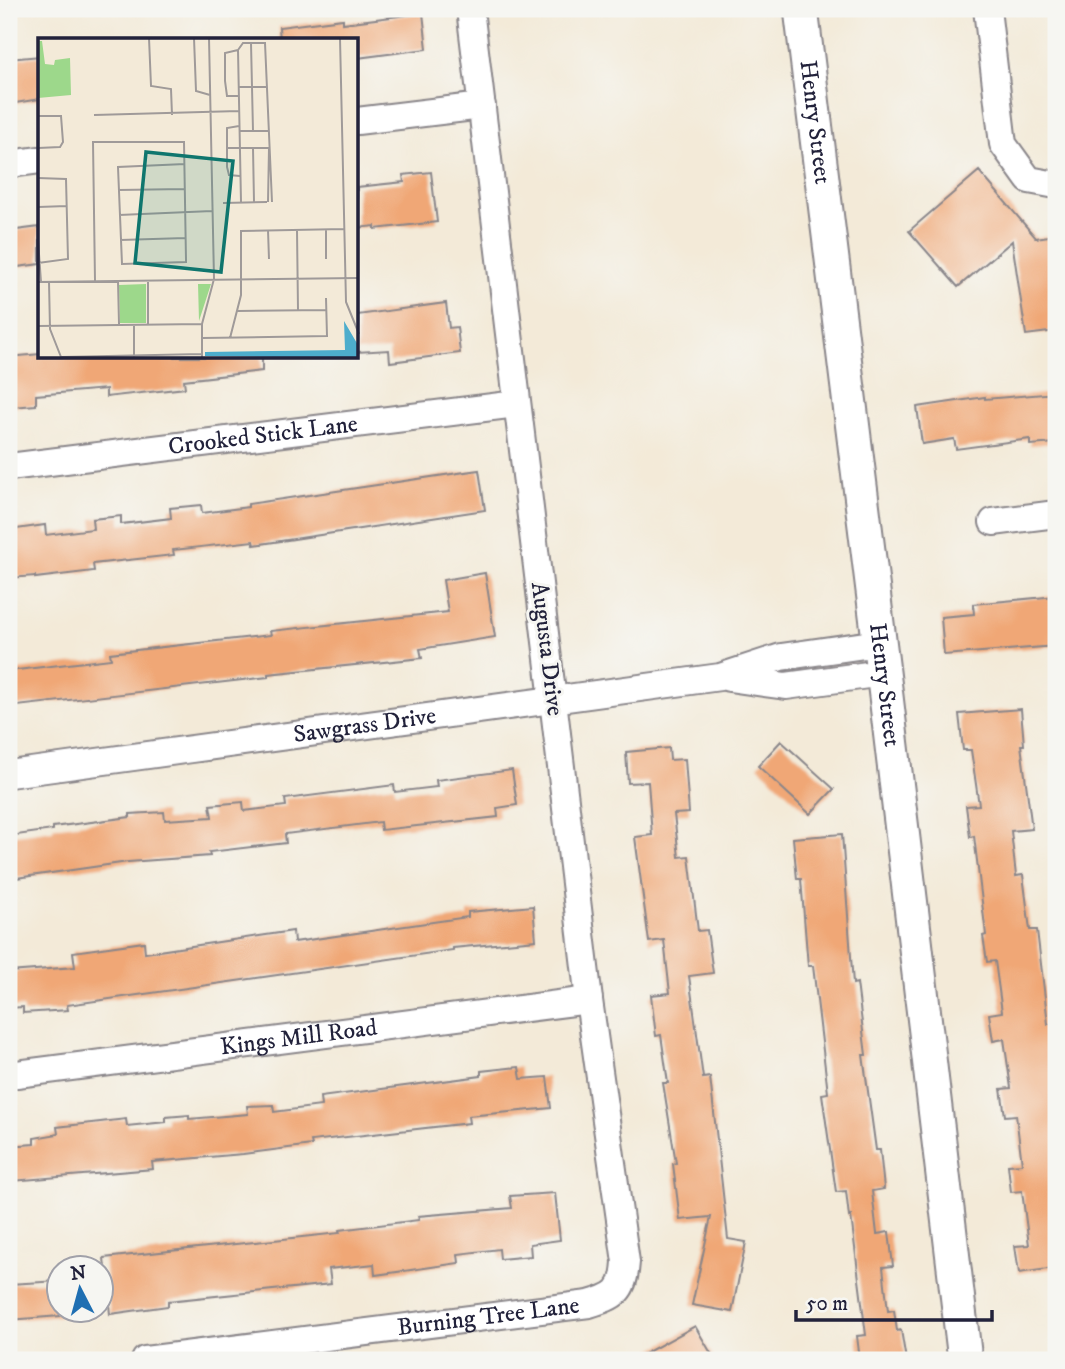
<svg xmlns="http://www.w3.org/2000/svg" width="1065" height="1369" font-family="'IM FELL DW Pica',serif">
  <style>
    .building { fill: #f0a776 }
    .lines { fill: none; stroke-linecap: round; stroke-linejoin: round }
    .minor-casing { stroke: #8a868a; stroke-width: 30 }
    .tertiary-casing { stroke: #8a868a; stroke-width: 37 }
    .minor { stroke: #fff; stroke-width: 26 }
    .tertiary { stroke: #fff; stroke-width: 33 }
    .labels { text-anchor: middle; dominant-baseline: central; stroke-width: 6; stroke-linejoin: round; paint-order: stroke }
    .street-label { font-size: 24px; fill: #22223b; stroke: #f6f6f2 }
    .inset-road { fill: none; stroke: #9f9a99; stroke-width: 2 }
    .view { fill: #0f766e; fill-opacity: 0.15; stroke: #0f766e; stroke-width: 3.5 }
    .inset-edge { fill: none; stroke: #22223b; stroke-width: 3.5 }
  </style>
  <rect width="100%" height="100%" fill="#f6f6f2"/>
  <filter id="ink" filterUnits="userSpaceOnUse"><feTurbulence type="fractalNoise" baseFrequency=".0143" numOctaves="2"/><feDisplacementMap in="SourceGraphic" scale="14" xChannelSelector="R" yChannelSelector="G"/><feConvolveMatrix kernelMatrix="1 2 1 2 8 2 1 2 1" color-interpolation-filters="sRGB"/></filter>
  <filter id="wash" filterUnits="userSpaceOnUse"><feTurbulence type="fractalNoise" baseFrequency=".00686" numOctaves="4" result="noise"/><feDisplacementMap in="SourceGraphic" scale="28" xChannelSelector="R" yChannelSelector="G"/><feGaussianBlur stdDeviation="1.57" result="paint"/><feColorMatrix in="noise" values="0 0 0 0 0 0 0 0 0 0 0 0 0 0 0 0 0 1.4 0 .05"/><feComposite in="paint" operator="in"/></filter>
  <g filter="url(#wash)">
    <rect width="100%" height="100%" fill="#f3ead8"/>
    <g id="blocks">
      <!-- building -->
      <path class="building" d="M423 13 427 49 357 58V40H280L279 27 343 19V23Z
        M40 56V99L9 104V59Z
        M979 171 1036 238 1056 235V331L1026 335 1012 241 958 287 909 231Z
        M431 172 437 222 375 229V226L357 228V187L404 182 403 175Z
        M40 227V264L9 268V231Z
        M446 303 449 328 457 327 460 353 390 362 389 350 357 352V315Z
        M40 354V357H262V371L184 380 185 388 106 397V389L36 395V405L11 407 9 357Z
        M1056 393V443L1030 445V439L956 449 954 439 922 444 917 407 985 397V399Z
        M479 470 485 510 254 545 253 541 173 550 174 555 93 564 94 571 35 578V576L9 578V530L45 525 46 535 93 529 92 519 121 516V524L171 518 170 508 201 505 202 513 248 507V504Z
        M485 573 495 637 420 649 422 658 268 674V677L9 707V671L111 659 110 653 271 635 270 631 448 612 443 580Z
        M1056 596V646L944 655 941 617 974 614 973 604Z
        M1021 709 1024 745H1021L1032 829 1011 831 1016 876 1023 875 1030 930H1037L1048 1024H1052L1056 1061V1268L1019 1273 1015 1246 1029 1245 1022 1191 1011 1192 1008 1165 1022 1164 1016 1115 1005 1116 1001 1089 1011 1088 1004 1039 993 1041 989 1014 1002 1012 995 961 987 962 983 936 986 935 974 836 970 837 966 806 979 805 971 750H963L959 714Z
        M781 741 834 789 810 814 758 766Z
        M669 748 670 760 685 759 689 813 674 814 679 857 689 856 698 931 707 930 713 973 689 976 703 1078 710 1077 728 1239 746 1242 732 1312 692 1305 711 1217 680 1220 673 1164 676 1163 663 1083H668L661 1035 656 1036 651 995 670 993 664 940 649 942 635 837 652 835 648 782 628 783 626 752Z
        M512 770 517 805 497 808 498 817 381 830 380 822 285 834 286 843 209 852 210 856 128 862 9 879V836L53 830V827L130 817V814L164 812 165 820 212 817 210 805 243 802 244 811 286 806 285 799 394 785 395 792 437 787 436 780Z
        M842 834 853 984 857 983 866 1055H863L876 1150H880L884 1189 872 1191 877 1234 889 1232 893 1266 883 1267 888 1311 894 1310 897 1331 901 1330 906 1360H860L857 1336 866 1335 851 1216 849 1217 846 1191 836 1192 822 1094 828 1093 813 966H808L801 879H797L793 838Z
        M533 906 536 940 453 948V950L67 1005 68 1010 23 1013V1007L9 1008V972L75 967 73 952 144 942 145 953 293 931 294 942 468 917V912Z
        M519 1067 521 1079 547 1077 551 1108 468 1116 469 1123 311 1141 312 1145 243 1154 152 1162 153 1169 12 1181 9 1146 34 1144V1138L58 1134 57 1127 126 1119 127 1126 166 1122V1117L189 1115V1119L248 1114 247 1106 273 1105 274 1112 321 1106 320 1097 481 1076V1071Z
        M555 1193 560 1240 530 1244 531 1256 500 1259 499 1249 458 1254 459 1263 397 1272 375 1275 374 1264 329 1269 331 1284 168 1301V1306L110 1314 104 1258 340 1233 339 1230 419 1220 418 1216 512 1208 510 1196Z
        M60 1281V1316L9 1320V1284Z
        M695 1326 715 1360H633Z"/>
    </g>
  </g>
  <g filter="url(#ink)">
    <use href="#blocks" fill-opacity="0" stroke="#8a868a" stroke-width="2"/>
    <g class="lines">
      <!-- minor casing -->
      <g class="minor-casing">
        <g id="minor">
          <path d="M987 9 1003 144 1029 180 1056 185"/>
          <path d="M357 121 482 106"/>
          <path d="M9 164 40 160"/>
          <path id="s1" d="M9 467 517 404"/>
          <path d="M993 522 1056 514"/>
          <path d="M729 678 786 686 883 673"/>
          <path id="s2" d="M9 774 720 677 781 657 879 643"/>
          <path id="s3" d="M9 1075 589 1000"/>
          <path id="s4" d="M145 1360 589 1304C616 1296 624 1292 626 1262L589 1000 470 9"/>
        </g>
      </g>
      <!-- tertiary casing -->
      <g class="tertiary-casing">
        <g id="tertiary">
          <path id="s5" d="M801 9 886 696 965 1360"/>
        </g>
      </g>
      <!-- minor -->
      <use href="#minor" class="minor"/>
      <!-- tertiary -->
      <use href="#tertiary" class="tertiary"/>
    </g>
  </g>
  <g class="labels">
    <!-- street labels -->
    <g class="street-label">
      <text stroke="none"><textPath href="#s5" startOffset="114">Henry Street</textPath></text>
      <text stroke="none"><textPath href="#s1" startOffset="256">Crooked Stick Lane</textPath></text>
      <text transform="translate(547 649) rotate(83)">Augusta Drive</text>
      <text stroke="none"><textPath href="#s5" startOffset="681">Henry Street</textPath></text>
      <text stroke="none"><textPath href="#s2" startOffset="359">Sawgrass Drive</textPath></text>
      <text stroke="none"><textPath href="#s3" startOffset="292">Kings Mill Road</textPath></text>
      <text stroke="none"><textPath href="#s4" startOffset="346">Burning Tree Lane</textPath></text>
    </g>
  </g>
  <!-- overview -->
  <g transform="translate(38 38)">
    <rect width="320" height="320" fill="#f3ead8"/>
    <path d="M0 3H4L7 26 16 27 17 22 32 20 33 57 0 60ZM108 246V285H82L81 247ZM160 246H173L161 283Z" fill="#9dd88b"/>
    <path d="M306 283 320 307V320L167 318V314L307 312Z" fill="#4dadcc"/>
    <path class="inset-road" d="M111 0 113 48 133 51 134 77M156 0 158 53 172 57M302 0 308 264 321 296M213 5 215 93M200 12 187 15V43L189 58H201M201 49H228M56 77 201 73M0 78H23L25 104 22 109 0 110M201 88 189 90V129L191 137 202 138M201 93H230M188 110H231M215 110 216 164M0 140 28 141 30 221 0 225M80 152 147 151M203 164 200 12 205 5H227L234 164M230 164 231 110M185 165 229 164M0 169 29 168M81 177 174 173M288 191V221M230 192 231 221M259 192 260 272M0 202 3 244M82 202 148 200M110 242V286M57 243 55 104H146L148 222V224L84 226 80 129 147 126M80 243 81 286M0 244 321 240M11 244 12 291 23 319M199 273 288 272M96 286V320M0 288 164 286M164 300 289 298 288 260M192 300 203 257V193L306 191M23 319 164 316M164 320V286L176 241 171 0"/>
    <path class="view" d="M108 114 195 123 183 234 97 225Z"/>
    <rect width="320" height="320" class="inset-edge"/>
  </g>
  <!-- margin -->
  <rect width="1065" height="1369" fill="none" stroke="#f6f6f2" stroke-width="35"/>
  <!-- north arrow -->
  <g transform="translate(80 1289) rotate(354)"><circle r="33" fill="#f6f6f2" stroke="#a1a1a9" stroke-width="2"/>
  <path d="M0-5L12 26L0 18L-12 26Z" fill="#1f6fb2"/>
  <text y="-10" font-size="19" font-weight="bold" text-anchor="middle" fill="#22223b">N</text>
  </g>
  <!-- scale -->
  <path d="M796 1310v10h196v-10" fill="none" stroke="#22223b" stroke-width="3.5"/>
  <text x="806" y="1310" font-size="21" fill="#22223b" stroke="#f6f6f2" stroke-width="5" paint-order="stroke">50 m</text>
</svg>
